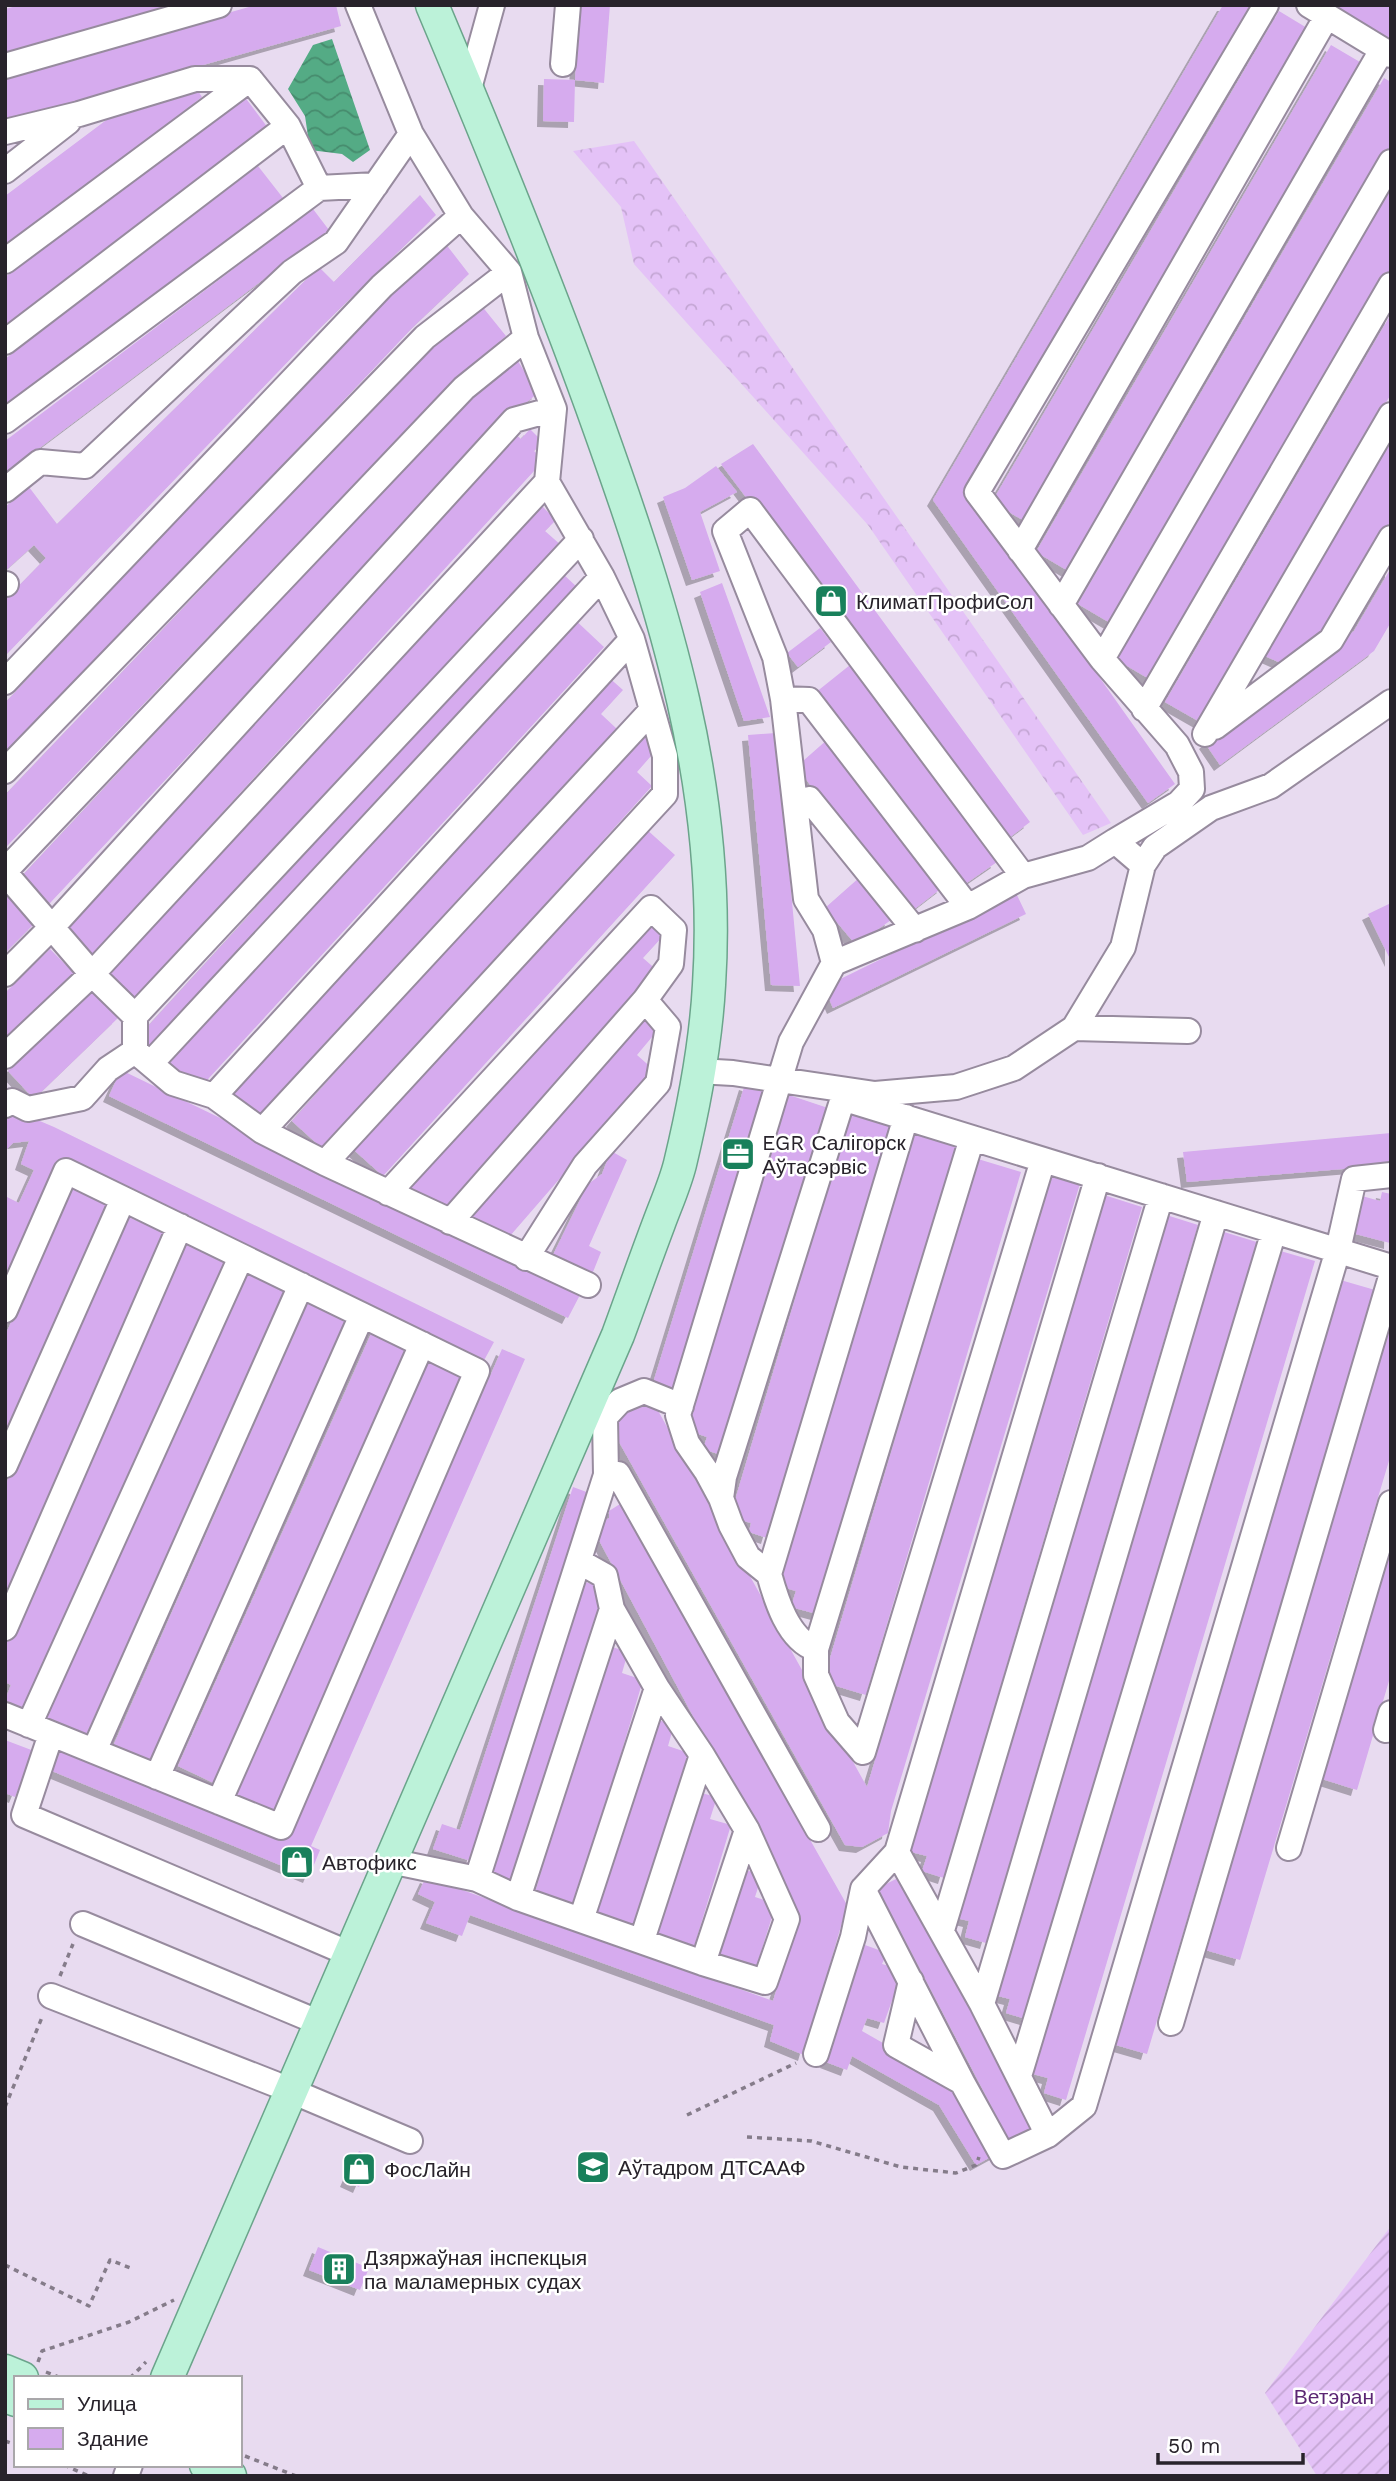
<svg xmlns="http://www.w3.org/2000/svg" width="1396" height="2481" font-family="'Work Sans',sans-serif">
  <style>
    .forest { fill: url(#forest-crowns) }
    .garden { fill: url(#garden-furrows) }
    .water { fill: url(#water-waves) }
    .building { fill: #d6abee; filter: url(#shadow) }
    .lines { fill: none; stroke-linecap: round; stroke-linejoin: round }
    .minor-casing { stroke: #978b9e; stroke-width: 28 }
    .major-casing { stroke: #6ba48b; stroke-width: 35 }
    .path { stroke: #857c8a; stroke-width: 3.5; stroke-dasharray: 5 5; stroke-linecap: butt }
    .minor { stroke: #fff; stroke-width: 24 }
    .major { stroke: #bcf2d9; stroke-width: 32 }
    .labels { text-anchor: middle; dominant-baseline: central; stroke-width: 5; stroke-linejoin: round; paint-order: stroke }
    .poi-label { font-size: 21px; fill: #28232b; stroke: #fff; text-anchor: start }
    .park-label { font-size: 21px; fill: #5b2673; stroke: #fff }
  </style>
  <defs>
    <pattern id="forest-crowns" width="20" height="18" patternUnits="userSpaceOnUse" patternTransform="scale(1.75)"><rect width="20" height="18" fill="#e4c2f7"/><path d="M2 6a3 3 0 1 1 6 0M12 15a3 3 0 1 1 6 0" fill="none" stroke="#c4a6d4"/></pattern>
    <pattern id="garden-furrows" width="10" height="10" patternUnits="userSpaceOnUse" patternTransform="scale(1.75)"><rect width="10" height="10" fill="#e4c2f7"/><path d="M-1 1l2-2M0 10L10 0M9 11l2-2" fill="none" stroke="#c4a6d4"/></pattern>
    <pattern id="water-waves" width="16" height="10" patternUnits="userSpaceOnUse" patternTransform="scale(1.75)"><rect width="16" height="10" fill="#54ab85"/><path d="M0 5q4-4 8 0t8 0" fill="none" stroke="#468b6d"/></pattern>
    <filter id="shadow"><feDropShadow dx="-6" dy="6" stdDeviation="0" flood-color="#0004"/></filter>
  </defs>
  <rect width="100%" height="100%" fill="#e8dbf0"/>
  <!-- forest -->
  <path class="forest" d="M634 141 1111 823 1083 835 868 525 634 264 621 207 573 151Z"/>
  <!-- garden -->
  <path class="garden" d="M1391 2226V2476H1317L1265 2393Z"/>
  <!-- water -->
  <path class="water" d="M332 39 370 150 353 162 342 154 310 150 305 116 288 89 313 45Z"/>
  <!-- building -->
  <path class="building" d="M20 5H181L5 54V9Z
    M256 5H336L341 26 5 121V76Z
    M580 5H610L604 83 575 80Z
    M1223 5H1250L966 489 1175 784 1148 803 933 500Z
    M1324 5H1391V46Z
    M1279 11 1312 31 1026 522 992 502Z
    M1331 45 1365 65 1070 572 1036 552Z
    M1384 78 1391 82V146L1112 624 1078 604Z
    M544 79 575 80 574 122 543 121Z
    M196 88 202 97 5 247V196L113 115Z
    M244 96 268 128 5 327V277Z
    M258 166 283 198 5 410V359Z
    M1391 189V268L1151 680 1117 660Z
    M420 195 436 215 323 325 5 656V600L46 558 34 545 5 571V507L29 487 57 524 319 267 334 282Z
    M313 209 329 230 5 474V441Z
    M445 243 469 274 414 326 5 758V703L390 295Z
    M481 305 506 336 456 379 5 848V795L433 346Z
    M1391 314V394L1200 722 1165 702Z
    M516 358 538 393 496 427 50 903 22 876 469 398Z
    M530 429 543 442 534 451 544 460 93 954 64 929 415 547 513 432 521 439Z
    M1391 437V520L1328 629 1283 664 1265 656Z
    M753 444 1030 822 1005 841 721 464Z
    M716 466 737 492 700 512 720 571 692 580 663 497 685 488Z
    M542 506 556 520 545 531 562 546 133 1006 102 978Z
    M1391 568V622L1374 651 1220 765 1205 743 1354 631Z
    M562 573 579 589 156 1052 139 1036Z
    M722 583 757 680 770 717 744 721 700 592Z
    M571 616 604 647 198 1090 165 1060Z
    M820 628 831 642 798 667 787 653Z
    M850 665 997 862 958 889 815 693Z
    M606 675 623 690 601 714 617 729 261 1121 228 1091Z
    M641 732 658 748 637 772 652 786 324 1150 292 1121Z
    M776 733 800 986 771 985 748 735Z
    M828 739 943 887 908 914 802 774 803 761Z
    M645 828 675 855 383 1176 354 1150Z
    M860 877 891 920 856 945 825 908Z
    M1016 893 1026 914 833 1008 824 987Z
    M8 897 34 924 5 953V899Z
    M1391 903V961L1368 914Z
    M648 921 664 935 643 958 659 972 440 1213 409 1185Z
    M50 949 77 976 5 1046V993Z
    M92 990 118 1018 34 1099 8 1071Z
    M641 1016 657 1031 637 1055 654 1070 503 1244 470 1214Z
    M121 1070 581 1293 568 1318 109 1096Z
    M745 1084 767 1091 675 1390 653 1383Z
    M789 1095 828 1108 721 1455 703 1449 707 1437 686 1430Z
    M9 1108 54 1127 494 1342 481 1366 64 1165 5 1284V1196L19 1203 34 1170 21 1164 29 1141 13 1143 5 1151V1111Z
    M851 1111 891 1123 767 1538 749 1532 751 1523 730 1517Z
    M916 1129 958 1142 817 1614 791 1607 796 1591 779 1586Z
    M1391 1133V1165L1187 1182 1183 1152Z
    M611 1151 627 1160 589 1246 601 1252 591 1277 551 1259 588 1184 602 1174Z
    M978 1159 1021 1172 866 1695 823 1682Z
    M1055 1168 1082 1177 891 1811 888 1833 862 1847 845 1845 609 1424 651 1398 867 1787Z
    M73 1182 109 1201 5 1442V1336Z
    M1382 1192 1391 1194 1390 1243 1352 1233 1362 1196 1380 1201Z
    M1104 1195 1142 1207 944 1878 922 1871 927 1856 911 1852Z
    M1160 1213 1198 1225 986 1943 965 1937 969 1921 952 1917Z
    M126 1216 167 1234 5 1596V1486Z
    M1224 1232 1260 1243 1026 2019 1006 2013 1010 1999 994 1995Z
    M186 1244 227 1263 25 1709 5 1700 11 1685 5 1682V1646Z
    M1277 1250 1315 1261 1066 2100 1044 2093 1048 2078 1033 2074Z
    M247 1269 288 1288 86 1735 45 1717Z
    M1337 1279 1375 1290 1147 2054 1109 2043Z
    M310 1298 350 1315 155 1762 114 1744Z
    M1391 1316V1454L1240 1960 1202 1949Z
    M375 1325 416 1343 218 1785 178 1766Z
    M502 1349 525 1359 311 1846 320 1850 309 1877 52 1771 63 1746 288 1838Z
    M428 1358 468 1376 274 1815 234 1797Z
    M573 1487 592 1494 471 1861 433 1849 442 1824 460 1830Z
    M620 1504 847 1905 804 2055 770 2041 774 2025 470 1915 462 1936 426 1923 435 1902 418 1894 426 1877 773 2001 800 1916 593 1529 609 1518V1511Z
    M1391 1536V1674L1357 1790 1319 1778Z
    M582 1581 605 1588 514 1881 492 1874Z
    M609 1646 628 1652 622 1673 643 1680 575 1908 534 1896Z
    M655 1719 674 1725 668 1746 689 1753 636 1927 596 1915Z
    M5 1740 34 1751 15 1797 5 1793Z
    M697 1792 717 1797 710 1819 731 1825 694 1947 653 1934Z
    M742 1869 762 1875 755 1897 776 1904 755 1971 714 1958Z
    M902 1876 1035 2130 1010 2142 878 1888Z
    M865 1945 887 1953 882 1964 903 1970 884 2023 867 2018 862 2031 953 2083 996 2154 976 2165 939 2105 852 2056 847 2070 826 2062Z
    M359 2151 372 2157 359 2187 346 2181Z
    M318 2247 369 2268 360 2290 309 2270Z"/>
  <g class="lines">
    <!-- minor casing -->
    <g class="minor-casing">
      <path id="minor" d="M1309 5 1391 55
        M563 64 568 5
        M5 66 219 5
        M468 92 492 5
        M5 132 79 114 195 79H250L288 126 319 188 376 185
        M5 171 68 122
        M5 261 250 79
        M5 342 288 126
        M5 421 319 188
        M5 490 40 462 85 466 292 272 336 242 411 134
        M1020 550 1327 16
        M5 584H6
        M1061 605 1382 50
        M1102 659 1391 162
        M5 682 382 286 461 216
        M783 699 809 700 968 907
        M1144 709 1391 285
        M1215 727 1331 640 1391 538
        M1205 734 1391 415
        M5 771 425 337 509 272
        M809 799 915 930
        M1143 865 1115 841 1179 803 1192 789 1191 772 1177 745 1102 659 977 492 1266 5
        M5 871 464 388 526 338
        M5 873 92 974 135 1016V1051L173 1083 214 1096 262 1131 325 1163 588 1285
        M834 963 825 930 806 899 783 699 775 657 725 531 750 510 1023 876
        M5 974 52 927 514 420 554 409
        M135 1016 581 539
        M1074 1028 1188 1031
        M5 1056 92 974 547 482
        M151 1063 602 577
        M698 1071 733 1073 875 1094 956 1087 1014 1068 1074 1028 1123 947 1143 865 1155 847 1211 808 1271 786 1391 702
        M214 1096 632 639
        M852 1101 1391 1267
        M5 1105 12 1101 28 1109 82 1098 108 1069 135 1051
        M262 1131 651 711
        M325 1163 665 794V756L632 639 602 577 547 482 554 409 526 338 509 272 461 216 411 134 358 5
        M388 1193 651 908 674 930 671 964 645 1000 668 1027 658 1083 585 1165 526 1258
        M450 1222 645 1000
        M5 1310 66 1171 477 1371 281 1827 5 1715
        M5 1465 123 1199
        M606 1475 605 1417 620 1401 644 1391 681 1406
        M721 1498 707 1472 687 1443 678 1415 791 1042 834 963 968 907 1023 876 1088 858 1115 841
        M769 1574 748 1557 731 1525 721 1498 724 1477 843 1098
        M5 1628 180 1226
        M816 1649C788 1640 776 1599 769 1574L906 1117
        M29 1725 241 1257
        M1386 1730 1391 1713
        M51 1734 24 1815 350 1954
        M94 1751 301 1285
        M863 1752 837 1722 816 1675V1649L972 1138
        M863 1752 1043 1160
        M157 1777 362 1315
        M219 1802 422 1344
        M1289 1848 1391 1503
        M897 1852 982 2004 1048 2135 1084 2106 1338 1250 1354 1179 1391 1175
        M390 1861 477 1879 518 1898 703 1963 765 1982 787 1919 747 1830 702 1755 657 1688 612 1609 605 1576 580 1562
        M477 1879 606 1475 618 1474 818 1829
        M863 1889 962 2082 1003 2156 1048 2135
        M518 1898 612 1609
        M581 1920 657 1688
        M83 1924 320 2023
        M942 1930 1161 1196
        M642 1940 702 1755
        M703 1963 747 1830
        M911 1981 896 2045 962 2082
        M51 1996 275 2084 410 2141
        M982 2004 1216 1213
        M1171 2023 1391 1277
        M816 2054 853 1937 863 1889 897 1852 1098 1176
        M1019 2076 1274 1231
        M126 2476 130 2465"/>
    </g>
    <!-- major casing -->
    <g class="major-casing">
      <path id="major" d="M5 2371 22 2378
        M167 2378 618 1335C632 1297 645 1260 659 1223 666 1204 675 1184 680 1164 693 1110 706 1040 709 985 722 789 664 609 599 427 548 284 491 145 432 5
        M5 2396 16 2400
        M206 2465 230 2476"/>
    </g>
    <!-- path -->
    <path class="path" d="M60 1976 73 1944
      M5 2107 43 2015
      M687 2115 796 2063
      M747 2137 811 2141 901 2167 956 2173 976 2165 979 2157
      M5 2265 89 2306 110 2260 133 2269
      M38 2362 42 2351 129 2322 174 2300
      M46 2372 61 2378
      M130 2378 146 2362
      M240 2439V2442
      M5 2441 16 2445
      M245 2456 296 2476
      M64 2465 89 2476"/>
    <!-- minor -->
    <use href="#minor" class="minor"/>
    <!-- major -->
    <use href="#major" class="major"/>
  </g>
  <!-- icons -->
  <defs>
    <g id="shop-square" transform="scale(1.75)"><rect x="-9" y="-9" width="18" height="18" rx="4" fill="#19805b" stroke="#fff"/><path d="M-5-2.5h2.3a2.7 3.5 0 0 1 5.4 0H5L5.5 6h-11ZM-1.5-2.5h3a1.5 2.3 0 0 0-3 0Z" fill="#fff"/></g>
    <g id="office-square" transform="scale(1.75)"><rect x="-9" y="-9" width="18" height="18" rx="4" fill="#19805b" stroke="#fff"/><path d="M-6-3h4V-5.5h4V-3h4V5H-6ZM-1-4.5V-3h2v-1.5ZM-6 0V1H6V0Z" fill="#fff"/></g>
    <g id="school-square" transform="scale(1.75)"><rect x="-9" y="-9" width="18" height="18" rx="4" fill="#19805b" stroke="#fff"/><path d="M0-5L7-2L0 1L-7-2ZM-4 1L0 2.5L4 1V4Q0 6-4 4Z" fill="#fff"/></g>
    <g id="building-square" transform="scale(1.75)"><rect x="-9" y="-9" width="18" height="18" rx="4" fill="#19805b" stroke="#fff"/><path d="M-4-6H4V6H1V3H-1V6H-4ZM-2.5-4.3h1.7v1.8h-1.7ZM.8-4.3h1.7v1.8H.8ZM-2.5-1h1.7V.8h-1.7ZM.8-1h1.7V.8H.8Z" fill="#fff"/></g>
  </defs>
  <g fill-rule="evenodd">
    <use href="#shop-square" x="831" y="601"/>
    <use href="#office-square" x="738" y="1154"/>
    <use href="#shop-square" x="297" y="1862"/>
    <use href="#school-square" x="593" y="2167"/>
    <use href="#shop-square" x="359" y="2169"/>
    <use href="#building-square" x="339" y="2269"/>
  </g>
  <g class="labels">
    <!-- poi labels -->
    <g class="poi-label">
      <text x="856" y="601">КлиматПрофиСол</text>
      <text x="762" y="1142">EGR Салігорск<tspan x="762" dy="24">Аўтасэрвіс</tspan></text>
      <text x="322" y="1862">Автофикс</text>
      <text x="618" y="2167">Аўтадром ДТСААФ</text>
      <text x="384" y="2169">ФосЛайн</text>
      <text x="364" y="2257">Дзяржаўная інспекцыя<tspan x="364" dy="24">па маламерных судах</tspan></text>
    </g>
    <!-- park labels -->
    <g class="park-label">
      <text x="1334" y="2396">Ветэран</text>
    </g>
  </g>
  <!-- border -->
  <rect width="1396" height="2481" fill="none" stroke="#28232b" stroke-width="14"/>
  <!-- legend -->
  <rect x="14" y="2376" width="228" height="91" fill="#ffffff" stroke="#a9a7aa" stroke-width="2"/>
  <rect x="28" y="2399" width="35" height="10" fill="#bcf2d9" stroke="#a9a7aa" stroke-width="2"/>
  <text x="77" y="2411" font-size="21" fill="#28232b">Улица</text>
  <rect x="28" y="2428" width="35" height="21" fill="#d6abee" stroke="#a9a7aa" stroke-width="2"/>
  <text x="77" y="2446" font-size="21" fill="#28232b">Здание</text>
  <!-- scale -->
  <path d="M1158 2453v10h145v-10" fill="none" stroke="#28232b" stroke-width="3.5"/>
  <text x="1168" y="2453" font-size="21" fill="#28232b" stroke="#ffffff" stroke-width="5" paint-order="stroke">50 m</text>
</svg>
